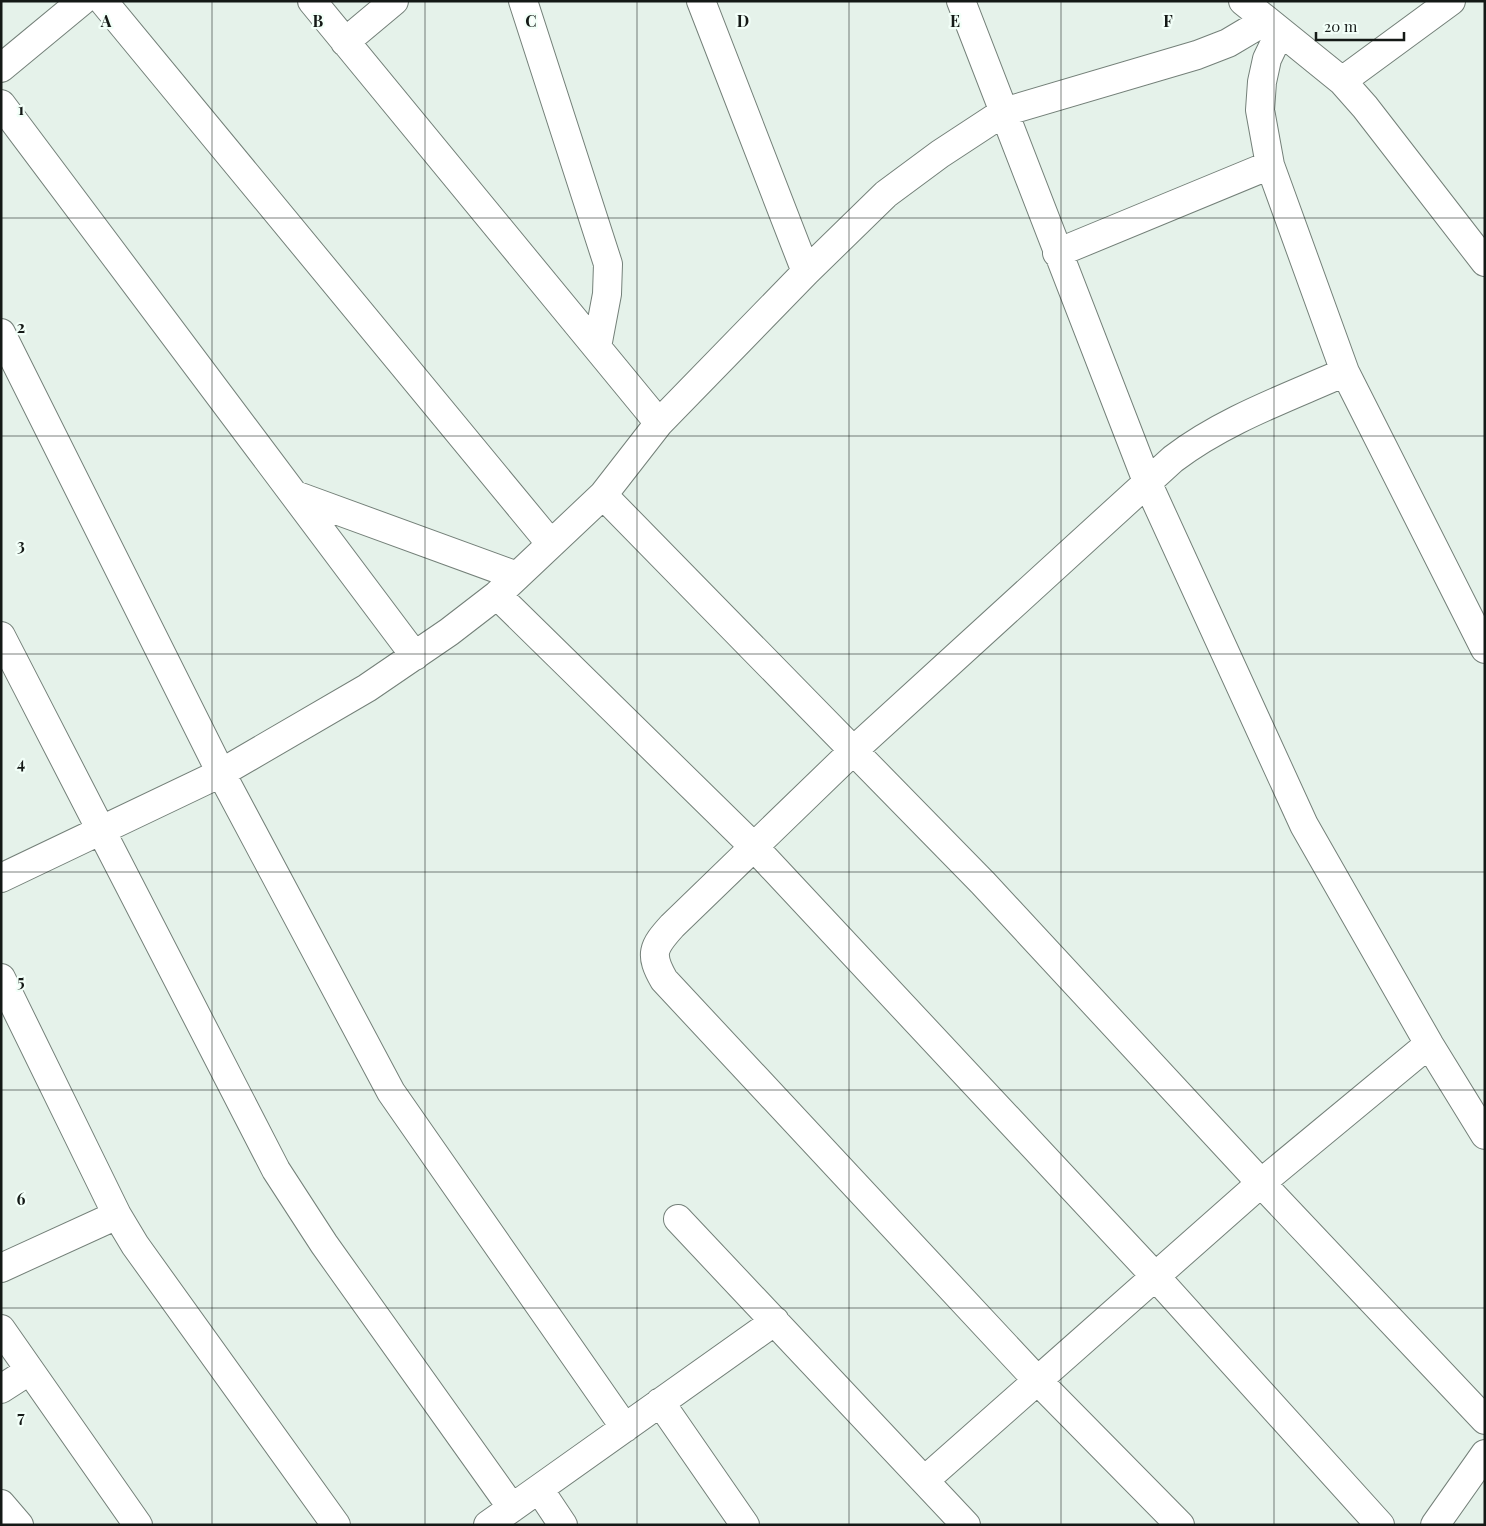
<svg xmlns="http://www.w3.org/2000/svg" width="1486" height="1526" font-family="'Playfair Display',serif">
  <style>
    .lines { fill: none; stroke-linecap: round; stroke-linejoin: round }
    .street-casing { stroke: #748079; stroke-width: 30 }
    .street { stroke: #fff; stroke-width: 28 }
    .grid { fill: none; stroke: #141916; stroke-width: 1; stroke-opacity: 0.55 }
    .grid-label { font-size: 16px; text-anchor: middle; font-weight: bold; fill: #141916; stroke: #f2fff8; stroke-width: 4.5; stroke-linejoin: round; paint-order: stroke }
  </style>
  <rect width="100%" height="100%" fill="#e5f2ea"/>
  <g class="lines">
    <!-- street casing -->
    <g class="street-casing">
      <path id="street" d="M103 1 551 544
        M312 1 659 423
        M523 1 608 264 607 294 597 347
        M701 1 806 272
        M961 1 1148 484 1304 825 1429 1044 1485 1135
        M1243 1 1342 81 1365 107 1485 262
        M1280 32 1267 59 1262 82 1260 110 1270 165 1345 372 1485 649
        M345 42 394 1
        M1 68 82 1
        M1342 81 1451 1
        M1 104 415 656
        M1057 253 1270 165
        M1 333 221 773 391 1092 625 1428
        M295 495 517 576
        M603 495 983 883 1261 1183 1485 1420
        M497 595 754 847 1154 1275 1380 1525
        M1 636 276 1170 324 1244 512 1508
        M1 878 221 773 367 688 449 632 497 595 603 495 659 423 806 272 886 194 940 154 1004 112 1197 55 1228 43 1265 21
        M1 978 117 1215 135 1245 336 1525
        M678 1219 966 1525
        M1 1268 117 1215
        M1 1329 138 1525
        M1 1389 29 1371
        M660 1402 745 1525
        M925 1480 1261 1183 1429 1044
        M539 1489 563 1525
        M1 1504 19 1525
        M488 1525 775 1321
        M1180 1525 1037 1380 664 980C649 954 653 947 672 926L854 750 1173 459C1224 420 1287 398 1345 372
        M1435 1525 1485 1454"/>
    </g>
    <!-- street -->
    <use href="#street" class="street"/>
  </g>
  <!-- grid -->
  <path class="grid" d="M212 1V1525M425 1V1525M637 1V1525M849 1V1525M1061 1V1525M1274 1V1525M1 218H1485M1 436H1485M1 654H1485M1 872H1485M1 1090H1485M1 1308H1485"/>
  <g class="grid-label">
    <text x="106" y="27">A</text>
    <text x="318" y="27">B</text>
    <text x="531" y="27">C</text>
    <text x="743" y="27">D</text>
    <text x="955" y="27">E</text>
    <text x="1168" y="27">F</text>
    <text x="21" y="115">1</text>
    <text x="21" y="333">2</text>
    <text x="21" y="551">3</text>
    <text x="21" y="769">4</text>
    <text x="21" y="987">5</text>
    <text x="21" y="1205">6</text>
    <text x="21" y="1423">7</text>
  </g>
  <!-- border -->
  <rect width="1486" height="1526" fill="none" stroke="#141916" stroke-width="5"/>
  <!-- scale -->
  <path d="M1316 32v8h88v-8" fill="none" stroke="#141916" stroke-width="2.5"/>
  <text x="1324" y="32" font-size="15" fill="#141916" stroke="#f2fff8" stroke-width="4" paint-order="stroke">20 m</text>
</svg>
